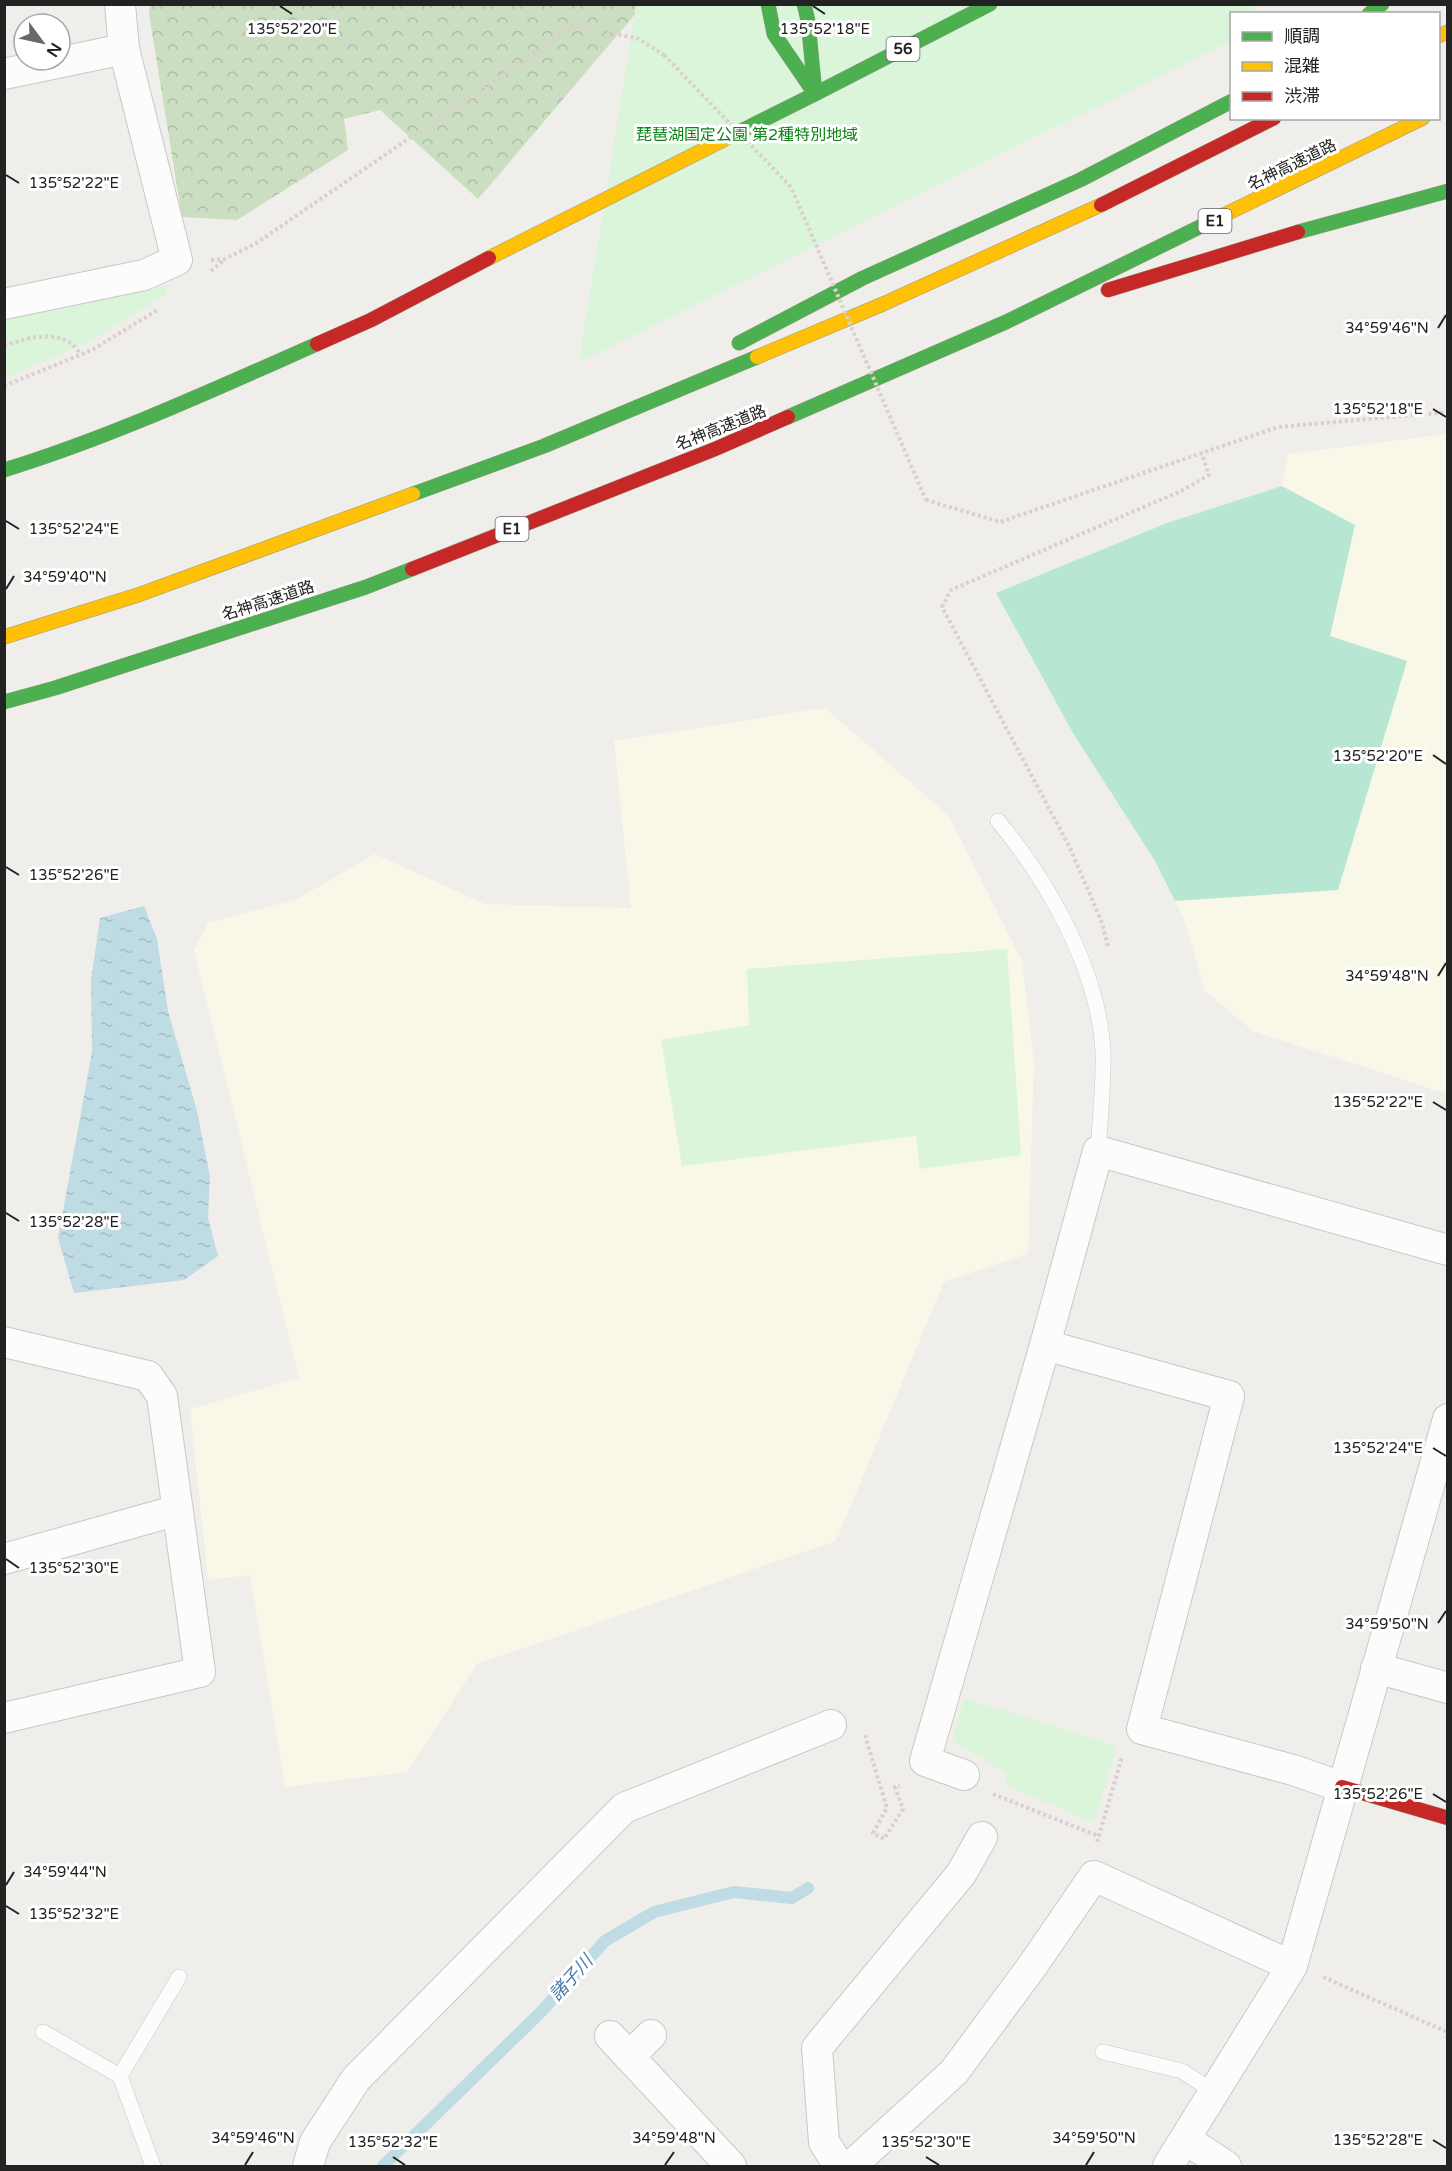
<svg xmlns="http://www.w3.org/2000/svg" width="1452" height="2171" font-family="'Varela Round','Noto Sans JP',sans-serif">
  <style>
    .education { fill: #f8f7e8 }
    .forest { fill: url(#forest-crowns) }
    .park { fill: #daf5da }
    .pitch { fill: #b7e6d2 }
    .water { fill: url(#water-ripples) }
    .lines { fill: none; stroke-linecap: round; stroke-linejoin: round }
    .stream { stroke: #bfdbe3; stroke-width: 12 }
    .lane-casing { stroke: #c9c8c7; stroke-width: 16 }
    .street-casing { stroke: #c9c8c7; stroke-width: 32 }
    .fast-casing { stroke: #999a82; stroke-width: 15 }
    .slow-casing { stroke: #999a82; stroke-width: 15 }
    .jam-casing { stroke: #999a82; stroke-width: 15 }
    .path { stroke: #dccecd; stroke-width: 4; stroke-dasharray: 3 3; stroke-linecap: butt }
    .lane { stroke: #fdfcfc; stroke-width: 15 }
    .street { stroke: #fdfcfc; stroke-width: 30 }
    .fast { stroke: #4caf50; stroke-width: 14 }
    .slow { stroke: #ffc107; stroke-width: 14 }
    .jam { stroke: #c62828; stroke-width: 14 }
    .path-bridge { stroke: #dccecd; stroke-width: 4; stroke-dasharray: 3 3; stroke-linecap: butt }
    .ticks { fill: none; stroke: #222; stroke-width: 2 }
    .labels { text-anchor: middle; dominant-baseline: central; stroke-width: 6; stroke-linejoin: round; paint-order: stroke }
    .shield { fill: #fff; stroke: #646464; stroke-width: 1.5 }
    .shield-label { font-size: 15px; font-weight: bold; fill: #222 }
    .park-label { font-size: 16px; fill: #0c8416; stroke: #fff }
    .street-label { font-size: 16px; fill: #222; stroke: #fff }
    .water-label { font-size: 18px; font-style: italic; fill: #4a7aab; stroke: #fff }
    .ticks-label { font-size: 15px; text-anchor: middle; fill: #222; stroke: #fff; stroke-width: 6; stroke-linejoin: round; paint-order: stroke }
  </style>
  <defs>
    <pattern id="forest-crowns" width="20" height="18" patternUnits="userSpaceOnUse" patternTransform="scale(1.5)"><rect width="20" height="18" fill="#cbdec1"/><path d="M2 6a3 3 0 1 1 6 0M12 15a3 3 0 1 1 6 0" fill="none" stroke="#aebea6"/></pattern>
    <pattern id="water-ripples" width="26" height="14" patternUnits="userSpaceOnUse" patternTransform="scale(1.5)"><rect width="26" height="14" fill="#bfdbe3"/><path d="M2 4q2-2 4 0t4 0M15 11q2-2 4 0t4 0" fill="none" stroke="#a4bcc2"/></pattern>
  </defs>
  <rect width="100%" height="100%" fill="#f0eeeb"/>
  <!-- education -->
  <path class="education" d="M1447 434V1094L1253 1031 1205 991 1185 922 1156 861 1073 733 996 593 1167 523 1282 486 1288 454Z
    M825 708 949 816 1022 961 1034 1063 1028 1254 944 1282 836 1541 477 1664 407 1772 285 1787 250 1575 208 1580 190 1409 299 1378 194 950 208 923 297 899 375 854 485 904 631 908 614 741Z"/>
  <!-- forest -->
  <path class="forest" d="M150 4 643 5 478 199 380 110 344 119 348 150 237 220 182 217 149 14Z"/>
  <!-- park -->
  <path class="park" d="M636 5H1253L1254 13 1232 14 1231 41 579 362Z
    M165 286 167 294 87 343 5 378V318Z
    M1007 949 1021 1155 920 1169 916 1136 682 1166 661 1040 749 1025 747 969Z
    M964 1698 1117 1746 1094 1823 1005 1785 1006 1773 952 1740Z"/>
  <!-- pitch -->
  <path class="pitch" d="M1282 486 1355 525 1330 636 1407 661 1338 890 1175 901 1155 861 1073 733 996 593 1167 523Z"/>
  <!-- water -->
  <path class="water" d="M144 906 157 939 168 1011 197 1111 210 1176 208 1218 218 1256 184 1280 74 1293 58 1238 92 1052 91 980 100 918Z"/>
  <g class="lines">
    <!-- stream -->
    <path class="stream" d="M383 2166 540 2013 605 1941 654 1912 734 1892 792 1898 808 1888"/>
    <!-- lane casing -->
    <g class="lane-casing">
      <path id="lane" d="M998 821C1049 882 1098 970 1103 1050 1104 1083 1100 1118 1098 1151
        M43 2032 120 2076 153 2166
        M1103 2052 1182 2071 1214 2092
        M120 2076 179 1977"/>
    </g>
    <!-- street casing -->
    <g class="street-casing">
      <path id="street" d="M4 74 124 49
        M4 304 144 275 177 260 124 49 120 4
        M4 1342 148 1376 162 1396 200 1672 4 1718
        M1045 1345 1229 1396 1142 1729 1293 1770 1342 1787
        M4 1559 178 1510
        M1376 1668 1448 1688
        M964 1775 925 1761 1045 1345 1098 1151 1448 1250
        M610 2036 731 2166
        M629 2057 651 2035
        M1185 2139 1226 2166
        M308 2166 315 2142 356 2079 624 1808 831 1725
        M839 2166 824 2142 817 2048 961 1874 982 1837
        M851 2166 954 2072 1033 1965 1094 1876 1292 1966
        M1168 2166 1292 1966 1448 1419"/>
    </g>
    <!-- fast casing -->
    <g class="fast-casing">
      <path id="fast" d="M768 4 774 34 815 94
        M804 4 808 21 815 92
        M1369 14 1382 4
        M815 94 990 4
        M741 131 815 94
        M1298 232 1448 191
        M739 343 863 278 1080 180 1232 101
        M788 417 1006 322 1224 215
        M4 470C111 437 215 389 317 344
        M413 494 544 446 757 357
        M4 702 55 688 366 587 412 569"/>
    </g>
    <!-- slow casing -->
    <g class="slow-casing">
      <path id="slow" d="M1438 36 1448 32
        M1224 215 1423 118
        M489 258 741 131
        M757 357 883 304 1101 205
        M4 637 138 595 413 494"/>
    </g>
    <!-- jam casing -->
    <g class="jam-casing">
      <path id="jam" d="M1101 205 1274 118
        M1108 290 1298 232
        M317 344 371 320 489 258
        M412 569 715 449 788 417
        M1342 1787 1448 1818"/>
    </g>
    <!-- path -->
    <path class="path" d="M211 260 225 259 255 244 575 25 639 39 664 55
      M211 271 224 260
      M4 345C24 340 47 331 67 341 72 343 77 350 81 354
      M4 386 92 350 159 309
      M926 500 1000 522 1278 427 1448 412
      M1108 946 1101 920 1069 846 942 607 951 590 1181 491 1209 475 1201 452
      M865 1735 887 1808 873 1833 884 1839 903 1809 895 1787 900 1786
      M993 1794 1098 1836
      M1097 1842 1122 1757
      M1323 1977 1445 2031 1448 2040"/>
    <!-- lane -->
    <use href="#lane" class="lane"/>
    <!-- street -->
    <use href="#street" class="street"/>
    <!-- fast -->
    <use href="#fast" class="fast"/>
    <!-- slow -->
    <use href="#slow" class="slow"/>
    <!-- jam -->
    <use href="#jam" class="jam"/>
    <!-- path-bridge -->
    <path class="path-bridge" d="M664 55 791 187 926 500"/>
  </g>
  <!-- ticks -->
  <path class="ticks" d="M280 6 292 14M813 6 825 14M6 175 19 183M1438 328 1446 315M1433 409 1446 417M6 521 19 529M6 589 14 576M1433 755 1446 764M6 867 19 875M1438 976 1446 963M1433 1102 1446 1110M6 1213 19 1221M1433 1448 1446 1456M6 1559 19 1568M1438 1623 1446 1611M1433 1794 1446 1802M6 1885 14 1872M6 1906 19 1914M1433 2140 1446 2148M393 2157 405 2165M926 2157 939 2165M245 2165 253 2152M665 2165 674 2152M1086 2165 1094 2152"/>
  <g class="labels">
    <!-- shield labels -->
    <g class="shield">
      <rect x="886.5" y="37" width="33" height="24" rx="4.5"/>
      <rect x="1198.5" y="209" width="33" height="24" rx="4.5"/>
      <rect x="495.5" y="517" width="33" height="24" rx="4.5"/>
    </g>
    <g class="shield-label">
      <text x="903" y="49">56</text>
      <text x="1215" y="221">E1</text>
      <text x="512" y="529">E1</text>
    </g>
    <!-- park labels -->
    <g class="park-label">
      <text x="747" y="135">琵琶湖国定公園 第2種特別地域</text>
    </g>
    <!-- street labels -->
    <g class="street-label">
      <text transform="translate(1292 165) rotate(-26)">名神高速道路</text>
      <text transform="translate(721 428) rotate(-22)">名神高速道路</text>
      <text transform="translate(268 601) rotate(-18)">名神高速道路</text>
    </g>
    <!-- water labels -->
    <g class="water-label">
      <text transform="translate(571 1978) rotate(-48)">諸子川</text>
    </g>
  </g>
  <g class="ticks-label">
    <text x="292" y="34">135°52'20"E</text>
    <text x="825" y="34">135°52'18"E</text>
    <text x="74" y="188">135°52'22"E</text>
    <text x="1387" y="333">34°59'46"N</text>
    <text x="1378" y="414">135°52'18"E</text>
    <text x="74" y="534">135°52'24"E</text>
    <text x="65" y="582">34°59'40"N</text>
    <text x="1378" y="761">135°52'20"E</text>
    <text x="74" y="880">135°52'26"E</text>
    <text x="1387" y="981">34°59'48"N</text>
    <text x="1378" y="1107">135°52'22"E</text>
    <text x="74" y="1227">135°52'28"E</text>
    <text x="1378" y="1453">135°52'24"E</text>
    <text x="74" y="1573">135°52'30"E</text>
    <text x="1387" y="1629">34°59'50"N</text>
    <text x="1378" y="1799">135°52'26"E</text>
    <text x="65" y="1877">34°59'44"N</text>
    <text x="74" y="1919">135°52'32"E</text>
    <text x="253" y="2143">34°59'46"N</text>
    <text x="674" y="2143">34°59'48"N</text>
    <text x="1094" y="2143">34°59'50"N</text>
    <text x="1378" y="2145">135°52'28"E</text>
    <text x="393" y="2147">135°52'32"E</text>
    <text x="926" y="2147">135°52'30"E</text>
  </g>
  <!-- border -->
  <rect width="1452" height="2171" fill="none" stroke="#222222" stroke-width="12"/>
  <!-- legend -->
  <rect x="1230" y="12" width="210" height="108" fill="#ffffff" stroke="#a7a7a7" stroke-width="1.5"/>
  <rect x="1242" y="32" width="30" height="9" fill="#4caf50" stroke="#a7a7a7" stroke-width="1.5"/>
  <text x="1284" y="42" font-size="18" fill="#222222">順調</text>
  <rect x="1242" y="62" width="30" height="9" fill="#ffc107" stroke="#a7a7a7" stroke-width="1.5"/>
  <text x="1284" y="72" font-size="18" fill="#222222">混雑</text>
  <rect x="1242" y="92" width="30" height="9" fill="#c62828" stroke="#a7a7a7" stroke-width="1.5"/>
  <text x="1284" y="102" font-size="18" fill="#222222">渋滞</text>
  <!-- north arrow -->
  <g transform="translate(42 42) rotate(123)"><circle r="28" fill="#ffffff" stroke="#a7a7a7" stroke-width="1.5"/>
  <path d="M0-4.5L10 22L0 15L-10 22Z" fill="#6a6968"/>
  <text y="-9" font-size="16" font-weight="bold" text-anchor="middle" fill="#222222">N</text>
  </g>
</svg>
